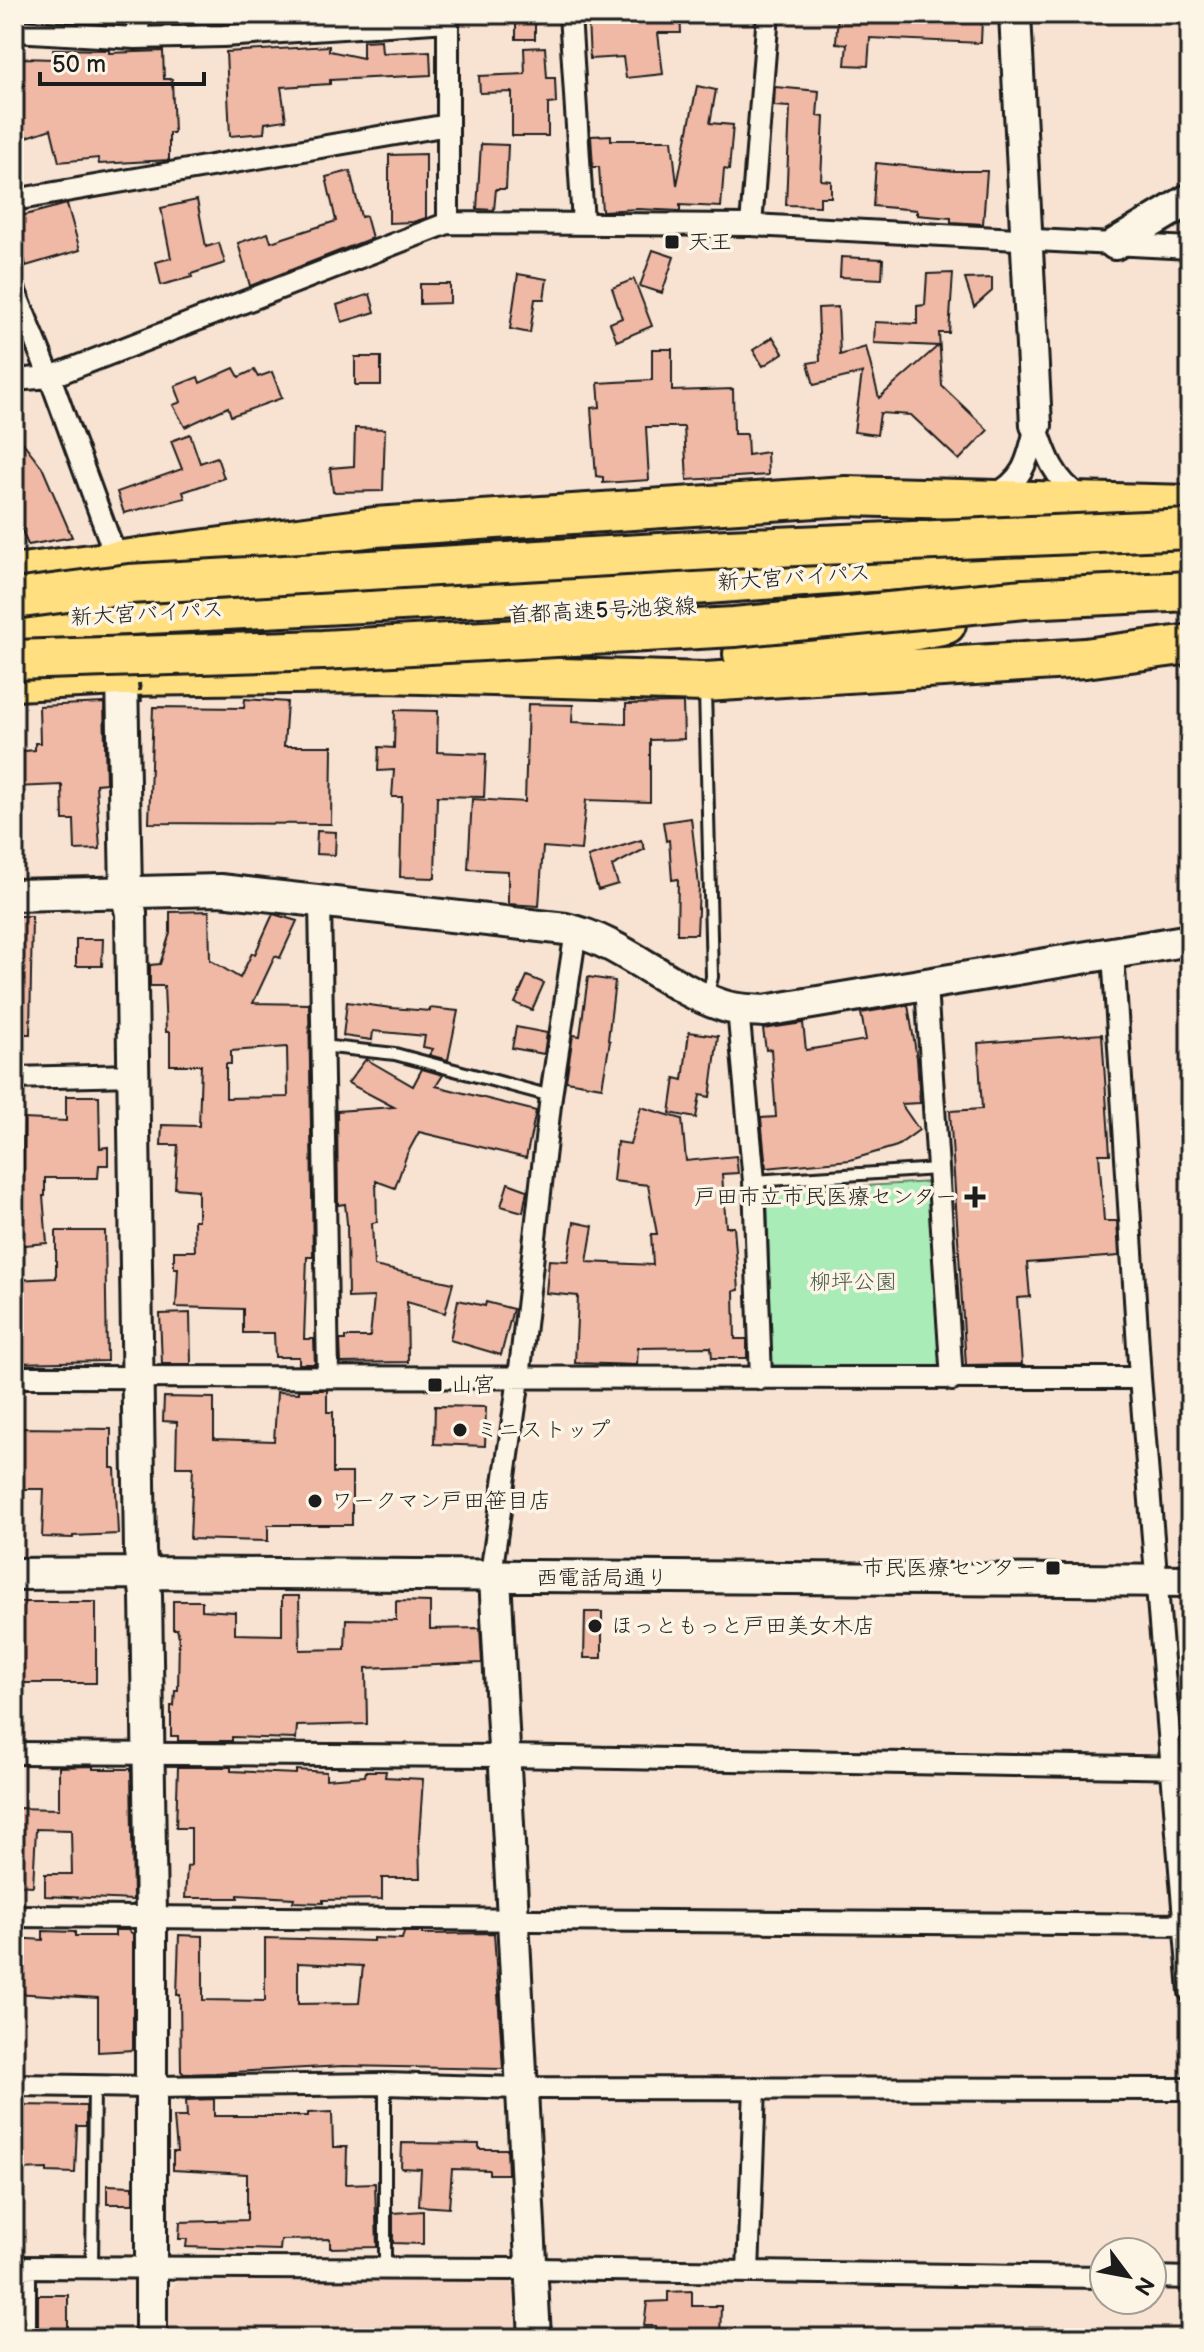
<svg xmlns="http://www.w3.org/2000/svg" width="1204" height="2352" font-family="'Balsamiq Sans','Klee One',sans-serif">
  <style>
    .built { fill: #f6d6c5 }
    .green { fill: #a9ecb7; stroke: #62846a; stroke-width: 2 }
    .building { fill: #f0b9a6; stroke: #1c1c1c; stroke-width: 2; fill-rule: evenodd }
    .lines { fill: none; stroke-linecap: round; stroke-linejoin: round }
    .lane-casing { stroke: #1c1c1c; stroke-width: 16 }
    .street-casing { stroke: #1c1c1c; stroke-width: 26 }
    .secondary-casing { stroke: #1c1c1c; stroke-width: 36 }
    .highway-casing { stroke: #1c1c1c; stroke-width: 44 }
    .lane { stroke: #fcf5e5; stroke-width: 10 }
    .street { stroke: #fcf5e5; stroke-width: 20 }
    .secondary { stroke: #fcf5e5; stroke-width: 30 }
    .highway { stroke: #ffdf80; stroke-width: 38 }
    .highway-bridge-casing { stroke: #1c1c1c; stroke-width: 44; stroke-linecap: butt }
    .path-bridge { stroke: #1c1c1c; stroke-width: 4; stroke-dasharray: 8 6; stroke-linecap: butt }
    .highway-bridge { stroke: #ffdf80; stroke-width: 38 }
    .poi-dot { fill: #1c1c1c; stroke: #fcf5e5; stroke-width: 3 }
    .labels { text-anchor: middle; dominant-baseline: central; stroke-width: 7; stroke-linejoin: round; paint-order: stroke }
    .poi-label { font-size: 22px; fill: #1c1c1c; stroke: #fcf5e5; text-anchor: start }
    .street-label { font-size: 22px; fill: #1c1c1c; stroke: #fcf5e5 }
    .park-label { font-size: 22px; fill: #465a4a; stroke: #fcf5e5 }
  </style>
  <rect width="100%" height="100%" fill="#f8e3d2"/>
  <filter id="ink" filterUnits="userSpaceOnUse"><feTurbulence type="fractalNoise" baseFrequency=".0125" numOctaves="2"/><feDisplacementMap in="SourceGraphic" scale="16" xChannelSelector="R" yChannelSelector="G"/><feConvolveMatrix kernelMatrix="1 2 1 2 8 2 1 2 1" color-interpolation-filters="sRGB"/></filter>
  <g filter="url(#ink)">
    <!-- built -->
    <path class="built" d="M180 2278 510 2281 517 2289 519 2338H170V2290Z"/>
    <!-- green -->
    <path class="green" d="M930 1182 941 1368 772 1365 767 1192Z"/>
    <!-- building -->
    <path class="building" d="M516 14H535V39H516Z
      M629 14H680L681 33H658L663 74 626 78 623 57 590 59 588 20 629 17Z
      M838 14H948V17L982 19 981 43 870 38 868 66 845 65 847 44 836 43Z
      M381 40 382 53 430 51 431 75 330 80V84L281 87 286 120 265 123 264 133 230 136 226 52 329 46V51L363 58V41Z
      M545 47 547 78H555L556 103 548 104V136H512V92L480 93 479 76 525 74 524 48Z
      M53 49 109 50V53L163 51 164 79H172L174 133H169V160L99 164 98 158 59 162 51 129 18 140 20 58 54 59Z
      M697 86 716 90 710 123 733 125 729 170 724 169 721 207 680 205V211L638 209 602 211 599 167H593L591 136 611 135V140H672L677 185Z
      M775 87 819 91 817 116 824 117 821 180 831 181V197H820V206L786 205 790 107 774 106Z
      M481 144 508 145 506 189H496L494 210 477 209Z
      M426 154V218L413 222 389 223V155Z
      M876 163 955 171H987L983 224 951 222V218L917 215V210L873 206Z
      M350 171 361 217 366 216 372 238 250 286 238 243 268 233 271 242 336 221 326 177Z
      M197 200 206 247 219 243 225 263 191 274 192 277 161 285 156 262 171 258 161 208Z
      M67 204 80 250 26 266 14 218Z
      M653 250 674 257 662 293 640 286Z
      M841 257 883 259 882 279 840 277Z
      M953 273 949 333H939L942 386 988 430 959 460 911 415 880 413 877 435 854 432 862 373 814 385 808 363 820 361 818 308 838 307 840 355 866 347 879 398 938 346 874 343 875 322 917 324V306L925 305 927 274Z
      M518 274 547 279 544 299H535L530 333 510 329Z
      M992 278V291L974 307 965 279Z
      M634 279 652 326 617 341 610 323 622 318 612 288Z
      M420 284H450V303L420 304Z
      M370 294 375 312 342 322 337 305Z
      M773 337 783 353 763 366 753 350Z
      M652 349H672V391L733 389 734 434H747L748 455 767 452 768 475 687 480 684 427H646L649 480 603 483V477L596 476 591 408 600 407 598 383 652 380Z
      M355 357H381V385H355Z
      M234 368 239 377 254 370 258 377 272 372 282 398 231 416 228 407 185 427 173 405 181 402 175 386 198 377 200 383Z
      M355 428 385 429 383 491 333 492 330 468 354 466Z
      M14 431 42 467 72 537 28 545 14 512Z
      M190 434 200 463 217 457 224 478 183 492 185 498 124 513 117 492 182 469 171 441Z
      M245 699 287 702 284 746H332L331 824 149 823 153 707 244 708Z
      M104 703 106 783 96 784 100 849 75 850 74 820H63L62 785 14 787V752L35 750V743H40L39 706Z
      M683 703 684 739 650 740V802L586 800 581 850 543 847 539 906 508 904V871L468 869 472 799 525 802 528 704 573 705 572 722 626 724V704Z
      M395 710 438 711 437 752 486 754 484 797 437 796 435 878 400 877 402 797H392L394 770 378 771 379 747 394 748Z
      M691 818 699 886 697 934H677L678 879 672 880 669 840 666 841 663 822Z
      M317 831 336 832 335 855 316 854Z
      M641 840 645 849 612 866 618 884 598 890 588 857Z
      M209 911 210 960 240 978 252 953 255 954 273 914 297 921 280 958 275 956 253 1003 309 1004 313 1257H307L304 1339H314L315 1364H299V1357H275L274 1333H243V1309L176 1307 178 1268H174V1251H195L194 1220H198V1190L175 1188 178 1145H161L162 1125 199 1126 201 1065H170V1032H166L164 986H150V965L160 964 170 933V912ZM287 1047 288 1097 226 1098V1064H231V1051Z
      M14 916H32L30 1034H14Z
      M76 939H103L102 966H76Z
      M527 976 544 983 532 1010 515 1003Z
      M588 977 615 981 608 1040 610 1041 602 1087 566 1081 573 1035 580 1036Z
      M347 1002 391 1008 430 1011V1008L458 1011 448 1060 429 1055 433 1049 423 1047 425 1036 373 1031 372 1040 343 1036Z
      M908 1005 917 1058 920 1103 901 1104 919 1130 897 1146 850 1160 766 1168 761 1118 776 1117 771 1049 766 1050 763 1029 803 1023 806 1050 866 1040 861 1013Z
      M516 1027 547 1033 544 1054 512 1048Z
      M689 1032 718 1036 710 1097 700 1095 696 1118 670 1113 675 1078 683 1080Z
      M1102 1034 1110 1154H1099L1104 1221H1117L1119 1256 1027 1263 1030 1297 1017 1298 1022 1364 966 1365 950 1111 982 1109 978 1043Z
      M366 1059 413 1086 422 1069 443 1075 436 1086 536 1111 526 1158 419 1132 407 1154 395 1188 376 1181 377 1222 372 1223 374 1266 453 1283 445 1313 407 1302 408 1362 341 1363 340 1340H345V1337H370L374 1297 348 1298 347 1223 345 1204 338 1205 337 1111 394 1107 348 1083Z
      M66 1096H99L100 1148 108 1147V1165H99L98 1178H45V1196H43L47 1243 14 1246V1212H22L24 1119 66 1121Z
      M641 1107 682 1119 686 1161 736 1156 738 1173 722 1174 726 1227H734L739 1290 734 1291 735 1339H747V1358H712L711 1347 638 1348 637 1365 575 1363 578 1296 546 1293 549 1260 568 1261 574 1222 593 1226 587 1262 653 1265 651 1234H657L648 1185 613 1181 617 1142 630 1144Z
      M508 1183 527 1190 523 1212 501 1206Z
      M56 1231H105L107 1361 14 1363V1280L56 1278Z
      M458 1300 485 1306 486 1302 513 1309 501 1355 450 1340Z
      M190 1313 191 1364H162L160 1314Z
      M299 1390H327V1412H333V1473H352V1525H268V1541L190 1539 193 1467H176L177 1422 163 1421 164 1397 214 1398V1439L274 1441 277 1392 299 1393Z
      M435 1406 486 1407 485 1446 434 1444Z
      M14 1428 111 1429V1468H115L118 1534 73 1536V1538L42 1537 44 1489H14Z
      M282 1596H299L300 1650 345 1649 346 1619 396 1620V1601L430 1602V1629L480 1628 482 1663 366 1668 367 1724 297 1726 296 1739 232 1737V1741H178V1736H171V1706H174L175 1690H178L179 1637 177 1629H173V1601H202V1610L235 1612V1634L282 1635Z
      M19 1602H96V1683H19Z
      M585 1612H602V1658H584Z
      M93 1766V1769H131L133 1900 45 1896V1874H72L71 1830 36 1829 33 1886 14 1885V1808L59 1809V1767Z
      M178 1767H231V1771L296 1774V1770L326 1772V1779L365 1776 366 1771H386L385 1777 423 1779 419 1838 420 1878H382V1899L323 1900V1903L293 1902 294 1898 238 1895V1898H185L187 1867 191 1865V1828H176Z
      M115 1930H128L133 1934V2050L98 2052V1998L14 1993V1938L43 1940V1931L75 1932V1936H115Z
      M404 1932H422V1934L494 1933 503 2069 343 2066 215 2073 184 2074 181 2071 180 1995H177L179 1935 203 1936V2000L265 2001V1938L373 1941V1938L402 1939ZM298 1963 363 1966 359 2003 298 2004Z
      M214 2099V2116H308V2113L332 2112 333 2147H347L346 2184 375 2183 377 2247 330 2248V2239L281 2240 280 2250 186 2247 187 2239H179L180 2222 247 2220V2174L173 2170V2152H177L174 2117H187L186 2100Z
      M17 2105 86 2106V2126H77L75 2173 47 2172V2169L15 2170Z
      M402 2143 479 2144V2149H507L508 2174H489V2170L452 2169 449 2208 419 2206 421 2169 401 2168Z
      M107 2185 133 2186V2204H107Z
      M423 2211V2244L393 2243V2213Z
      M692 2291V2306H721L720 2338H656V2326H644L647 2302 668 2301V2292Z
      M38 2295H68V2338H38Z"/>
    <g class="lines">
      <!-- lane casing -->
      <g class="lane-casing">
        <path id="lane" d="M705 690 712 977 707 998
          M322 1046 395 1054 551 1096
          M754 1181 937 1169
          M385 2084V2268
          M92 2266 94 2086"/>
      </g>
      <!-- street casing -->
      <g class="street-casing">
        <path id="street" d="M448 14V223
          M570 14 583 223
          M14 31 135 38 223 36 448 21
          M135 38 141 14
          M14 200 448 125
          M751 225 768 14
          M14 289 50 377 118 563
          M14 380 50 377 448 223 751 225 1190 248
          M1036 425C1046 455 1054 480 1081 497
          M992 496C1025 480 1028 459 1036 425
          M320 901 328 1377
          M1113 953 1140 1378 1190 1992
          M926 986 952 1380
          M738 1009 754 1181 761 1379
          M14 1078 133 1075
          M14 1377 1140 1378
          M495 1577 493 1560 519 1378 551 1096 576 931
          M14 1753 504 1756 1190 1768
          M14 1916 1190 1925
          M14 2085 152 2087 385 2084 523 2088 1190 2089
          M14 2267 532 2269 1104 2277
          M748 2272 755 2088
          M1152 2277 1190 2278
          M25 2338V2268"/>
      </g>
      <!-- secondary casing -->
      <g class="secondary-casing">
        <path id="secondary" d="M1015 14 1036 425
          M1115 244 1190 199
          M122 676 126 893 131 913 140 1552 146 1595 151 1916V2338
          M14 895 220 890 566 929C622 941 667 987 721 1005 734 1010 749 1010 764 1011L1190 940
          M14 1574 143 1573 1190 1581
          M495 1577 535 2338"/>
      </g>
      <!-- highway casing -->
      <g class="highway-casing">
        <path id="highway" d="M14 574 375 527 846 496 1190 505
          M14 621 652 588 899 570 1190 556
          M743 654 854 642 946 624
          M14 681 122 676 385 673 705 682 1085 658 1190 644"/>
      </g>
      <!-- lane -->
      <use href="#lane" class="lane"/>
      <!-- street -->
      <use href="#street" class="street"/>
      <!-- secondary -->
      <use href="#secondary" class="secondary"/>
      <!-- highway -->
      <use href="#highway" class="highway"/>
      <!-- highway-bridge casing -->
      <g class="highway-bridge-casing">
        <path id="highway-bridge" d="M14 599 129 584 728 549 1190 529
          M14 660 323 650 734 627 1024 599 1190 591"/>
      </g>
      <!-- path-bridge -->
      <path class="path-bridge" d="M139 683 141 702"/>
      <!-- highway-bridge -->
      <use href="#highway-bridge" class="highway-bridge"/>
    </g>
  </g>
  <!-- markers -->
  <g class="poi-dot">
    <rect x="664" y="234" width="16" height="16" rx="4"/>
    <path d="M971 1185h8v8h8v8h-8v8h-8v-8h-8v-8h8z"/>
    <rect x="427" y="1377" width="16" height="16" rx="4"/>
    <circle cx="460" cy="1430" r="8"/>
    <circle cx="315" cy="1501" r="8"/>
    <rect x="1045" y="1560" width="16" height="16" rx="4"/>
    <circle cx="595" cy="1626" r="8"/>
  </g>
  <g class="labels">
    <!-- poi labels -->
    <g class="poi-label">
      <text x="688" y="242">天王</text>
      <text x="957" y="1197" text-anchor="end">戸田市立市民医療センター</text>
      <text x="451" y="1385">山宮</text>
      <text x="476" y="1430">ミニストップ</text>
      <text x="331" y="1501">ワークマン戸田笹目店</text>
      <text x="1037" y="1568" text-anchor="end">市民医療センター</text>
      <text x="611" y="1626">ほっともっと戸田美女木店</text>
    </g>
    <!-- street labels -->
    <g class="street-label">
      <text transform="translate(794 578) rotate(-4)">新大宮バイパス</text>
      <text transform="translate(602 611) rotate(-3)">首都高速5号池袋線</text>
      <text transform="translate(147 614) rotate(-3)">新大宮バイパス</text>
      <text x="602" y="1578">西電話局通り</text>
    </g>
    <!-- park labels -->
    <g class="park-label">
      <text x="853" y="1282">柳坪公園</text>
    </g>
  </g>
  <!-- margin -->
  <rect width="1204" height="2352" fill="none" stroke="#fcf5e5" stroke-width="48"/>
  <rect x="24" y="24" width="1156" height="2304" fill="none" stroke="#1c1c1c" stroke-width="3" filter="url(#ink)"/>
  <!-- north arrow -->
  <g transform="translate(1128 2276) rotate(122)"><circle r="38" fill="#fcf5e5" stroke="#a29e95" stroke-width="2"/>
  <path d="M0-6L14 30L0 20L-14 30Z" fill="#1c1c1c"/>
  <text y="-12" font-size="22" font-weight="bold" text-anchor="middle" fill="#1c1c1c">N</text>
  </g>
  <!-- scale -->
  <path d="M40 72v12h164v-12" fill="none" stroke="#1c1c1c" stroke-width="4"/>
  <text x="52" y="72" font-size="24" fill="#1c1c1c" stroke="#fcf5e5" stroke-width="6" paint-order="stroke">50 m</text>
</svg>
